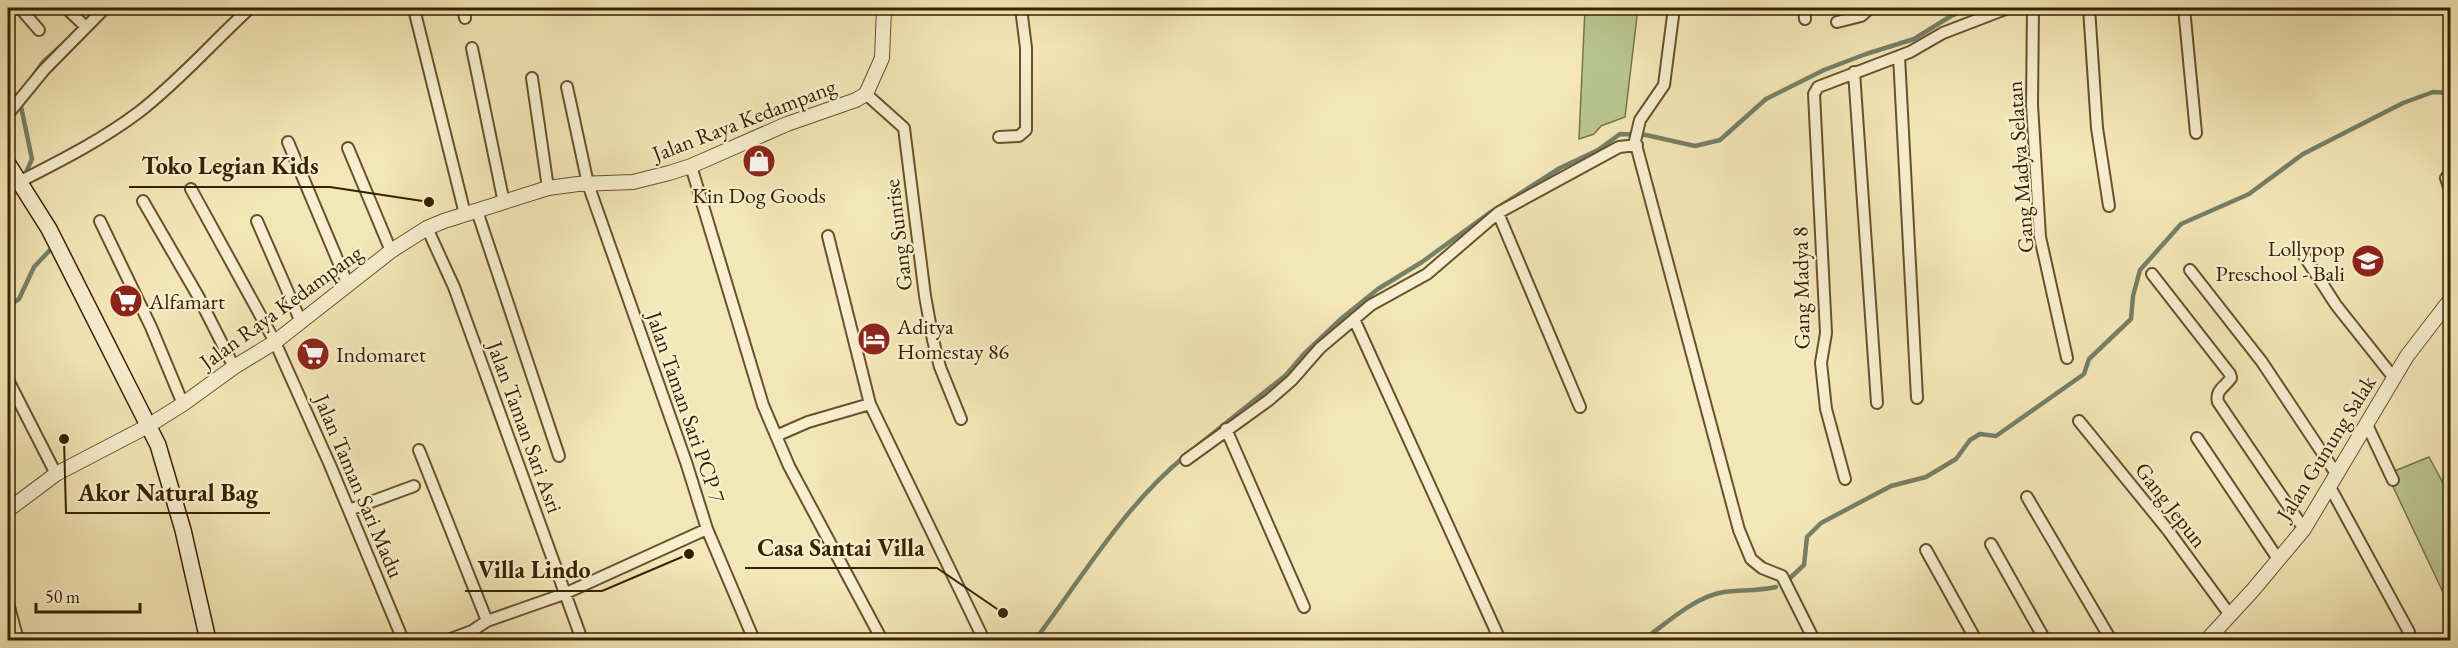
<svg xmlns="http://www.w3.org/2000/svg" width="2458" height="648" font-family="'EB Garamond',serif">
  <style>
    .green { fill: #b9c690; stroke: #787448; stroke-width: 1.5 }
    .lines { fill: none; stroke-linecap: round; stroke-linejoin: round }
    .stream { stroke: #748068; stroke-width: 4.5 }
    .minor-casing { stroke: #67522e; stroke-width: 14 }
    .tertiary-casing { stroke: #67522e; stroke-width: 16 }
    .secondary-casing { stroke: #382100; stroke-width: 18 }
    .minor { stroke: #f8efd0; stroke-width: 10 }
    .tertiary { stroke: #f8efd0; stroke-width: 14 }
    .secondary { stroke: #f8efd0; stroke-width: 15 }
    .labels { text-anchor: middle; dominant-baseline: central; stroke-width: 4.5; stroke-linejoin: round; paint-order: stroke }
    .street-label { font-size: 22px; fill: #382100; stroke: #f8efd0 }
    .poi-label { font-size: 22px; fill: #382100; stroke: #f8efd0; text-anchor: start }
    .leader { fill: none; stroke: #382100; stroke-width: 2 }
    .callout-dot { fill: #382100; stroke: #f8efd0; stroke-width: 2 }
    .callout-label { font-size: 24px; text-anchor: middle; font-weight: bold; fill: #382100; stroke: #f8efd0; stroke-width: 4.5; stroke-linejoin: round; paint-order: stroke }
  </style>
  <rect width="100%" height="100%" fill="#f4e7b7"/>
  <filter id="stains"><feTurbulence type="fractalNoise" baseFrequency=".00333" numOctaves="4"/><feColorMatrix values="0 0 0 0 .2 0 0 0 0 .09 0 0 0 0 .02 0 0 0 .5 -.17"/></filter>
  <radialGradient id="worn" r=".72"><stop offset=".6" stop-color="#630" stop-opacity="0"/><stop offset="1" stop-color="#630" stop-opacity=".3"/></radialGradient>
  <!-- green -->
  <path class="green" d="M1585 8H1638L1625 117 1601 126 1594 134 1579 139Z
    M2429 457 2450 496V607L2387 474Z"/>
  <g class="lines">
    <!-- stream -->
    <path class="stream" d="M35 73 43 62 62 45
      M20 102 32 159 24 177
      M8 306 19 299 34 267 52 248 51 246
      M1196 447 1286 375 1303 355 1342 318 1378 289 1422 262 1488 214 1560 168 1598 150 1620 134 1646 135 1695 146 1720 140 1766 99 1824 70 1866 54 1914 39 1951 16 1970 8
      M1790 578 1804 565 1807 537 1821 523 1891 486 1926 477 1956 459 1970 440 1980 434 1996 436 2084 374 2089 359 2131 319 2133 296 2140 270 2181 224 2249 194 2303 154 2403 103 2433 92 2450 93
      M1035 640C1082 578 1123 507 1185 456
      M1643 640C1667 623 1694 597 1724 592 1742 590 1758 591 1776 587"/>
    <!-- minor casing -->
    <g class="minor-casing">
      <path id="minor" d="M20 8 39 30
        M66 8 86 27
        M359 8H375
        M463 8 465 18
        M1674 8 1664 85 1640 120 1635 141 1739 530 1751 559 1762 568 1782 576 1814 640
        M1804 8 1805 19
        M2033 8 2032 105 2040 237 2067 358
        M2089 8 2097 128 2109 206
        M2184 8 2196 133
        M415 13 465 214
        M1837 22 1861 16 1870 8
        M472 48 504 203
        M1899 56 1917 398
        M1854 72 1877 403
        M532 78 548 188
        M567 87 588 184 686 462 707 529 754 640
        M866 94 904 128 925 296 933 340 940 367 961 419
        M8 114 44 70 105 8
        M999 137 1019 136 1026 130V48L1021 8
        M288 142 348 285
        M348 148 391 251
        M691 166 763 405 789 466 882 640
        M2450 173 2446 178 2450 190
        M19 182C60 161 102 140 139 112 179 81 213 42 250 8
        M191 189 275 342 330 465 403 640
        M143 201 198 296 234 367
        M477 211 559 456
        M1498 213 1580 407
        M100 221 151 327 183 404
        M257 221 301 322
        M427 228 454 287 582 640
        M828 236 870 404 984 640
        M2303 254 2336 305 2394 378
        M2190 270 2262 362 2337 475
        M2152 274 2230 374 2231 378C2225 387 2215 390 2218 402L2304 529
        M1354 319 1500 640
        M8 380 56 474
        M2079 421 2167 529 2230 615
        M2367 425 2393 480
        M1226 429 1304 607
        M776 436 808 422 870 404
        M2197 438 2278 559
        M419 450 487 621
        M1186 460 1269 400 1292 380 1320 348 1371 305 1427 274 1498 213 1619 147 1637 145
        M1845 479 1826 409 1821 363 1826 333 1814 94 1818 87 1910 52 1943 33 2008 8
        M2330 487 2409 632
        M2027 497 2111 640
        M349 510 414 486
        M1991 544 2045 640
        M1926 550 1976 640
        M8 603 18 640
        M448 640 472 631 487 621 564 594 707 529"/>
    </g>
    <!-- tertiary casing -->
    <g class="tertiary-casing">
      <path id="tertiary" d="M8 510 56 474 148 426 183 404 234 367 275 342 391 251 427 228 444 221 548 188 578 184 633 182 669 173 691 166 787 124 856 100 866 94 882 58 884 8
        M2207 640 2253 590 2304 529 2407 356 2450 300"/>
    </g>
    <!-- secondary casing -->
    <g class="secondary-casing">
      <path id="secondary" d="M8 164 49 229 158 445 183 530 208 640"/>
    </g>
    <!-- minor -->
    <use href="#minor" class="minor"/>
    <!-- tertiary -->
    <use href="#tertiary" class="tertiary"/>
    <!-- secondary -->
    <use href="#secondary" class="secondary"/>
  </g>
  <!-- icons -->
  <defs>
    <g id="shop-disc" transform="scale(1.725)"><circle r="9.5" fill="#8f2418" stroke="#f8efd0"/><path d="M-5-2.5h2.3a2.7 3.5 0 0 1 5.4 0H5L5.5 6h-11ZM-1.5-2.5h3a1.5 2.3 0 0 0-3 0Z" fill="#fff"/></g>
    <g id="school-disc" transform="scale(1.725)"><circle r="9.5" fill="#8f2418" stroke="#f8efd0"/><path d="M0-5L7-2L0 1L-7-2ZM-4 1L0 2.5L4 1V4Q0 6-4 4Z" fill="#fff"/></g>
    <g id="supermarket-disc" transform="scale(1.725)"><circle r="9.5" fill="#8f2418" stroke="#f8efd0"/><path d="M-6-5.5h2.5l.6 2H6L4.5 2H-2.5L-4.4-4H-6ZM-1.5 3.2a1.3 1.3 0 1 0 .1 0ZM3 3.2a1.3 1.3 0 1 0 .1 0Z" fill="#fff"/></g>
    <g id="hotel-disc" transform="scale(1.725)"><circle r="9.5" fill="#8f2418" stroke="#f8efd0"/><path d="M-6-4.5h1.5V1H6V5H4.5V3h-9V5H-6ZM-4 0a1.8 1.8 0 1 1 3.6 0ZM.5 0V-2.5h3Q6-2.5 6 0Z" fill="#fff"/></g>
  </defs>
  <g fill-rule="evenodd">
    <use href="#shop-disc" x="759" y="161"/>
    <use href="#school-disc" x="2368" y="261"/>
    <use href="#supermarket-disc" x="126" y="301"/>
    <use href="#hotel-disc" x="874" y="339"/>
    <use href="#supermarket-disc" x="313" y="354"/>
  </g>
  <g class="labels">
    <!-- street labels -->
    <g class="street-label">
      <text transform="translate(744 120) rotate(-21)">Jalan Raya Kedampang</text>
      <text transform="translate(2020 167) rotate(-94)">Gang Madya Selatan</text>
      <text transform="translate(898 235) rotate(-97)">Gang Sunrise</text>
      <text transform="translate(1801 288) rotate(-91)">Gang Madya 8</text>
      <text transform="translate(281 307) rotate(-36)">Jalan Raya Kedampang</text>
      <text transform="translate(686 407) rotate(71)">Jalan Taman Sari PCP 7</text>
      <text transform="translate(525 427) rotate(70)">Jalan Taman Sari Asri</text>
      <text transform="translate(2326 448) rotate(-58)">Jalan Gunung Salak</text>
      <text transform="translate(359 486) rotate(67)">Jalan Taman Sari Madu</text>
      <text transform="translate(2171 505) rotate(52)">Gang Jepun</text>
    </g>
    <!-- poi labels -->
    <g class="poi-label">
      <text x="759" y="195" text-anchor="middle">Kin Dog Goods</text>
      <text x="2345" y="248" text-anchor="end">Lollypop<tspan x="2345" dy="25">Preschool - Bali</tspan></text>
      <text x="149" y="301">Alfamart</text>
      <text x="897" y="326">Aditya<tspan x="897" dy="25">Homestay 86</tspan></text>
      <text x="336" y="354">Indomaret</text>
    </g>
  </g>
  <!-- callouts -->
  <path class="leader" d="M429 202L330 187H129M64 439L66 513H270M1003 613L937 568H745M689 554L602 591H465"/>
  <g class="callout-dot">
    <circle cx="429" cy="202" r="6"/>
    <circle cx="64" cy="439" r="6"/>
    <circle cx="1003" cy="613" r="6"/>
    <circle cx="689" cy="554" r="6"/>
  </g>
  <g class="callout-label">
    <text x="230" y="174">Toko Legian Kids</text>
    <text x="168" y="501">Akor Natural Bag</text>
    <text x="841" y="556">Casa Santai Villa</text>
    <text x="534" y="578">Villa Lindo</text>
  </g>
  <!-- margin -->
  <rect width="2458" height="648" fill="none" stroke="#f4e7b7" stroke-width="30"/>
  <rect x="9" y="9" width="2440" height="630" fill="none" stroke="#382100" stroke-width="3"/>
  <rect x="15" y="15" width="2428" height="618" fill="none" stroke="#382100" stroke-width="1.5"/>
  <!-- scale -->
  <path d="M36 603v9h104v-9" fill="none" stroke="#382100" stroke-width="3"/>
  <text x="45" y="603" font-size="18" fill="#382100" stroke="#f8efd0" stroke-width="4.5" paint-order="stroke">50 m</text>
  <rect width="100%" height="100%" filter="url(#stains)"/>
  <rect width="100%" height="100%" fill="url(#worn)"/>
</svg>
